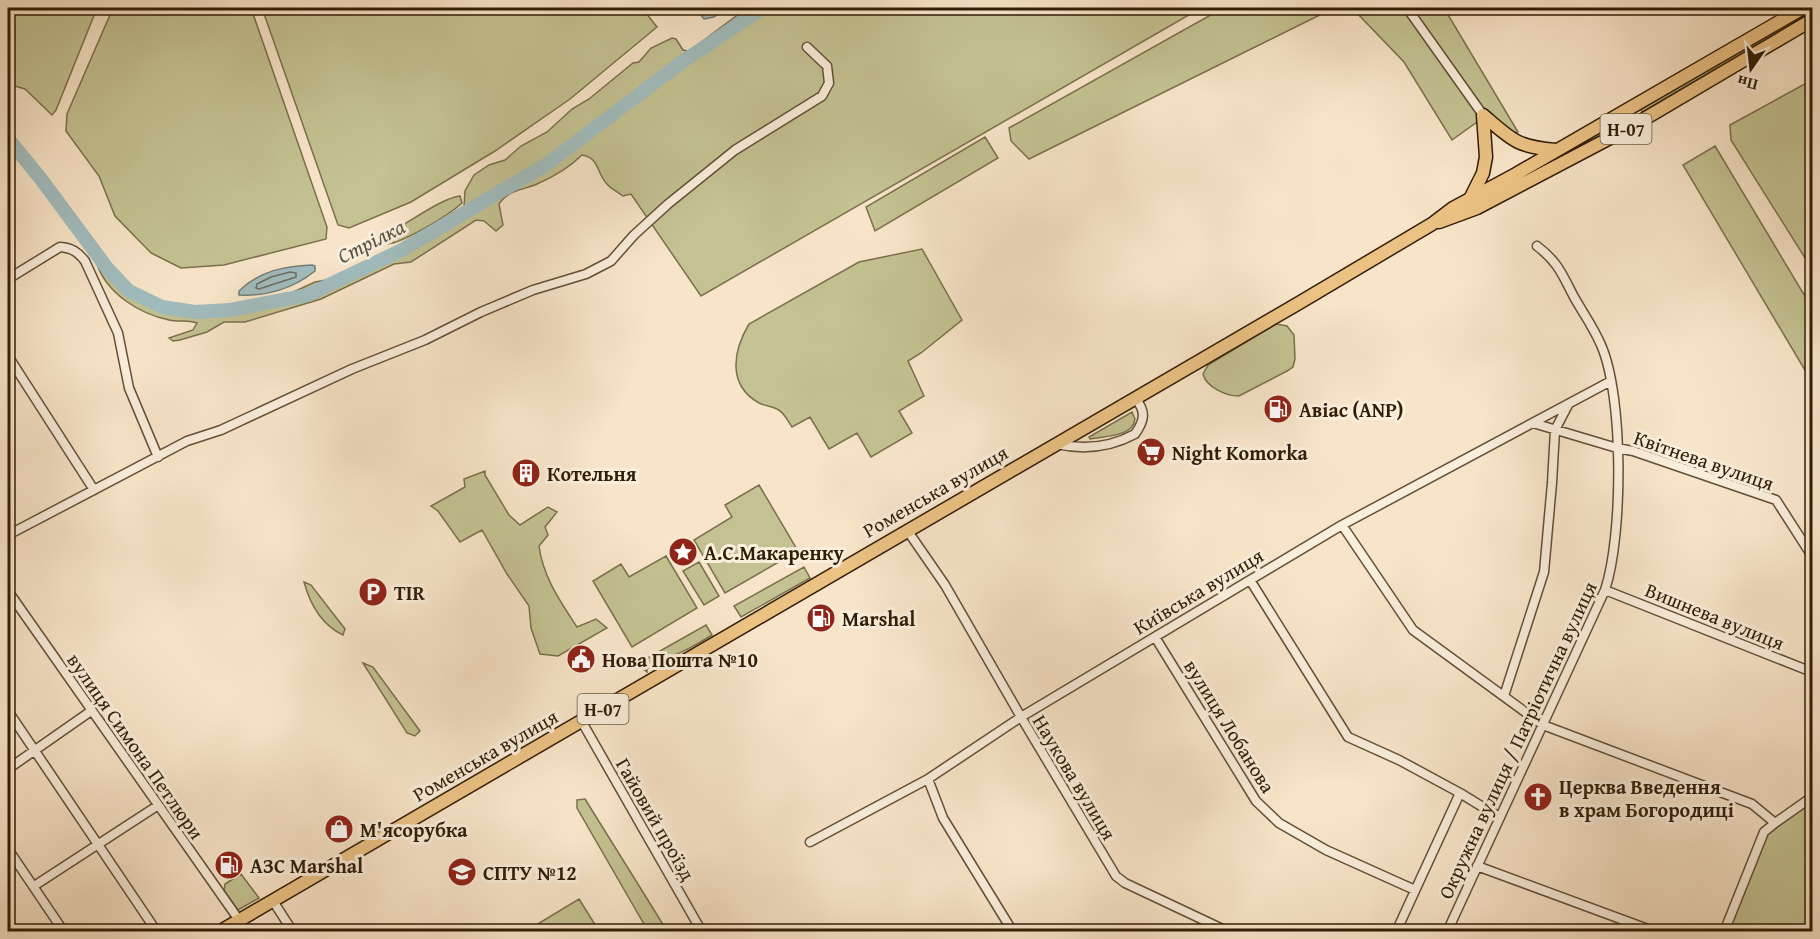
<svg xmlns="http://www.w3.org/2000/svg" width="1820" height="939" font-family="'Gentium Book Plus',serif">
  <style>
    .green { fill: #c4c292; stroke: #7a704c; stroke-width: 1.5 }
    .water { fill: #a1bdbf; stroke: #747d75; stroke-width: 1.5 }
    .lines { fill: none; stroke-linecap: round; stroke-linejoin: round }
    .shore { stroke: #686d62; stroke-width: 1.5 }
    .river { stroke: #a1bdbf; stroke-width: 14 }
    .street-casing { stroke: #624f36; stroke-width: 11 }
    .primary-casing { stroke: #301d05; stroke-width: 15 }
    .street { stroke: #faeedc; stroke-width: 8 }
    .primary { stroke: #ecc284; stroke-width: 12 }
    .labels { text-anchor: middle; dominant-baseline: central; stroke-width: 6; stroke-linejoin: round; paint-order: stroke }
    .shield { fill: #faeedc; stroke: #6d5c46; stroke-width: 1.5 }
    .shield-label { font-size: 18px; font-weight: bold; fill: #301d05 }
    .poi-label { font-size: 20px; font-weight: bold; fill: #301d05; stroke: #faeedc; text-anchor: start }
    .street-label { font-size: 20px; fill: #301d05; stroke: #faeedc }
    .water-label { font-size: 21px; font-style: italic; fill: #585546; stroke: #faeedc }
  </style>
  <rect width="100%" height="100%" fill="#f8e5c9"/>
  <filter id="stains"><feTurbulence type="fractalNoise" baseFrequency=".00333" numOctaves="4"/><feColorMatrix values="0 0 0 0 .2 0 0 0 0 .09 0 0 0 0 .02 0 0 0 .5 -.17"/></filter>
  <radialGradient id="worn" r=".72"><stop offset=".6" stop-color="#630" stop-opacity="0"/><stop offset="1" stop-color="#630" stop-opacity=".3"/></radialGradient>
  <!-- green -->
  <path class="green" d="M8 8H97L56 110 52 115 25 89 8 84Z
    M113 8H251L327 227 326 239 224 265 181 268 151 253 115 216 99 176 66 131 67 114Z
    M262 8H642L657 27 570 99 495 151 411 202 349 228 338 225Z
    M747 8H1201L701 296 631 194 623 196C618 192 611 189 607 184 596 173 600 158 582 155 570 167 553 177 537 184 523 190 508 190 499 204L503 225 496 231 484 221 476 220 411 262 394 264 321 299 245 322H224L207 332 180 340 173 341 169 338 193 330 197 323C188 320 179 322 169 320 140 314 107 294 97 264L134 297 151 306 170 310 239 307 289 294 315 282 338 278 350 270 394 254 406 246 415 244 425 231 464 208 465 191 474 175 489 165 505 160 521 146 547 132 572 109 589 99 633 63 639 62 651 48 672 38 676 39 683 50 689 51Z
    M1223 8H1334L1029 159 1011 141 1009 128Z
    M1352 8H1444L1518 132 1507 134 1487 115 1452 140 1404 62Z
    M1810 8H1812V12L1642 112 1640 107Z
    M1812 80V269L1731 140 1730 125Z
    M1627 115 1630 119 1566 157 1563 152Z
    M985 137 998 158 875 231 866 207Z
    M1715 146 1812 308V382L1683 165Z
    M460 196 462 203C449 215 403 243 387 244L384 240 388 233C408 224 441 198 460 196Z
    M922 249 962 320 921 353 908 361 924 396 899 411 912 433 871 457 857 433 829 449 810 417 792 427C788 421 784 412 777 409 771 406 765 406 759 403 727 385 733 351 749 324L859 262Z
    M1276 324 1287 326 1294 335 1295 359 1293 367 1287 371 1239 396C1226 396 1206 387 1203 374L1208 365Z
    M1132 412 1135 419C1133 437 1104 436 1090 439L1089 437Z
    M485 471V475L509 515 520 525 548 507 557 512 545 527 548 535 539 546C543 577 560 601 577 627L596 619 607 628 558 656 540 654 531 628 529 606 507 574 482 530 460 542 438 511 431 506 465 487 464 479Z
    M759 485 798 551 725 593 694 540 732 517 725 505Z
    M666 556 697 608 632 647 593 581 621 564 629 577Z
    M699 562 719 596 704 605 683 571Z
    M804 567 810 578 741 617 734 606Z
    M304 582 311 585 345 629 343 635C322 625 310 604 304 582Z
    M706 625 712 635C701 642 674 658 663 658L647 669V672L642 668 644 660Z
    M363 663 373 667 420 731 415 736 407 733Z
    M1812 797V931H1745L1727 923 1764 832Z
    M585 799 659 918 667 931H648L577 808V800Z
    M241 874 259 898 238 910 224 891 225 884Z
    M579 899 599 931H526Z"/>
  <!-- water -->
  <path class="water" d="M695 8H726L714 17 704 19Z
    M312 265 315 266V271C294 288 266 297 239 295V291C259 271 285 266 312 265Z"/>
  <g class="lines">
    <!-- shore -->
    <path class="shore" d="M290 272 296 273V277L259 289 256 288 257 284 271 277Z"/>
    <!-- river -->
    <path class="river" d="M8 140 10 141 41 179 107 268 129 291 162 307 195 312 230 310 308 295 402 250 547 164 682 62 763 8"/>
    <!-- street casing -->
    <g class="street-casing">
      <path id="street" d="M1407 8 1483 115
        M8 279 60 247C72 248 78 252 85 261L118 333 129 388 158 457
        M8 356 94 490
        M1533 423 1617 448 1633 451 1776 500 1812 556
        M1056 444C1083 450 1111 447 1135 434 1145 420 1146 411 1135 398
        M1342 525 1413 630 1543 725 1752 804 1775 823
        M907 530 945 585 1021 717 1116 876 1125 883 1229 932
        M8 535 187 441 221 430 352 369 425 340 481 312 533 290 586 274 611 261 634 235 668 204 735 150 822 96 829 83 827 66 807 47
        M1250 580 1348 737 1399 760 1460 793 1499 817
        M1605 590 1812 672
        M8 591 239 920
        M1155 637 1256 801 1279 823 1326 850 1415 890
        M1504 696 1544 572 1552 483 1555 430 1568 405
        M8 711 157 932
        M582 722 702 932
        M8 769 91 711
        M928 779 943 818 1013 932
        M810 842 928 779 1021 717 1342 525 1611 381
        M8 849 64 932
        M1477 866 1656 932
        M34 886 157 806
        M273 901 293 932
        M1396 932 1460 793
        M1447 932 1605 590C1623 536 1624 397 1601 345 1594 328 1583 313 1574 297 1562 274 1558 262 1537 246
        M1724 932 1764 832 1775 823 1812 797"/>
    </g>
    <!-- primary casing -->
    <g class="primary-casing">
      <path id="primary" d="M1483 115C1512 140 1517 147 1556 150
        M1470 199 1483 173 1486 157 1483 115
        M1439 222 1477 208 1629 128 1812 20
        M219 932 1299 303 1432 224 1453 208 1516 174 1803 8"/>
    </g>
    <!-- street -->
    <use href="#street" class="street"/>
    <!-- primary -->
    <use href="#primary" class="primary"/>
  </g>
  <!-- icons -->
  <defs>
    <g id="fuel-disc" transform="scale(1.5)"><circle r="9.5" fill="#8f2418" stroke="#faeedc"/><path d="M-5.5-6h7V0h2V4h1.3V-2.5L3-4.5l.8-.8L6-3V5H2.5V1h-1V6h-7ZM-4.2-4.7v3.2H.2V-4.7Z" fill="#fff"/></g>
    <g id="supermarket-disc" transform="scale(1.5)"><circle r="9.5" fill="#8f2418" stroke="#faeedc"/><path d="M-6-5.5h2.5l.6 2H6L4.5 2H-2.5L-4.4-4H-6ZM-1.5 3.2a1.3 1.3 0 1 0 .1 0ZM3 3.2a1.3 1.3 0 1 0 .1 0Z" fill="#fff"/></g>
    <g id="building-disc" transform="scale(1.5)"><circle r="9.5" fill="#8f2418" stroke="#faeedc"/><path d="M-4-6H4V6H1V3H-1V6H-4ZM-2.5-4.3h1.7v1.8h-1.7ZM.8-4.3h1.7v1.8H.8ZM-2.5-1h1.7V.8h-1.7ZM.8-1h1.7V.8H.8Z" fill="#fff"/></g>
    <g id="sight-disc" transform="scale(1.5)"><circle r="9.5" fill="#8f2418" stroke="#faeedc"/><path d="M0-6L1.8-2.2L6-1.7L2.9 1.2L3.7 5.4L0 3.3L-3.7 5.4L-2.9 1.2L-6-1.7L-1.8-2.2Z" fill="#fff"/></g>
    <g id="parking-disc" transform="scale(1.5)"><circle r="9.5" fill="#8f2418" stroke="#faeedc"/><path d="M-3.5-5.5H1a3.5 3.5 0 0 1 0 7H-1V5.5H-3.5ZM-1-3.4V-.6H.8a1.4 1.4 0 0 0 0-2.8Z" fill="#fff"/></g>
    <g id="civic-disc" transform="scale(1.5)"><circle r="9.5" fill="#8f2418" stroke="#faeedc"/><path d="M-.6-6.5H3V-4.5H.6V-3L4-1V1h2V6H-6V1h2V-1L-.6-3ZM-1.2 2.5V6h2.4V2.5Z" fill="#fff"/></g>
    <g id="church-disc" transform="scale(1.5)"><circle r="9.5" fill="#8f2418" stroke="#faeedc"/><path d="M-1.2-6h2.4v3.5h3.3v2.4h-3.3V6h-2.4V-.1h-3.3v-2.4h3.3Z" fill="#fff"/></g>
    <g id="shop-disc" transform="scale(1.5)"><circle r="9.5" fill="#8f2418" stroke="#faeedc"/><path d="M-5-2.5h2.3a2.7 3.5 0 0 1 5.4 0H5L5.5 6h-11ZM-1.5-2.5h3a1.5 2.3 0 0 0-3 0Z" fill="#fff"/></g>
    <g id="university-disc" transform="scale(1.5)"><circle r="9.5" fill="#8f2418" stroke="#faeedc"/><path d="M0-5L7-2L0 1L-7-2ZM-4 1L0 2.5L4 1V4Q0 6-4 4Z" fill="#fff"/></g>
  </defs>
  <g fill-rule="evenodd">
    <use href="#fuel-disc" x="1278" y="409"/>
    <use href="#supermarket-disc" x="1151" y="452"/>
    <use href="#building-disc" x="526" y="473"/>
    <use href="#sight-disc" x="683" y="552"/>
    <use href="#parking-disc" x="373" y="592"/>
    <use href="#fuel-disc" x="821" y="618"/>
    <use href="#civic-disc" x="581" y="659"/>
    <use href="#church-disc" x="1538" y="797"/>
    <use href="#shop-disc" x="339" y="829"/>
    <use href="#fuel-disc" x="229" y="865"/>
    <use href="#university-disc" x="462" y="872"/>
  </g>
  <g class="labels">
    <!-- shield labels -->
    <g class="shield">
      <rect x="1600.5" y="114" width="51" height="30" rx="4.5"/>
      <rect x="577.5" y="694" width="51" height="30" rx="4.5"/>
    </g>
    <g class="shield-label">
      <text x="1626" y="129">Н-07</text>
      <text x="603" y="709">Н-07</text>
    </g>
    <!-- poi labels -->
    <g class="poi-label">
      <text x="1299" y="409">Авіас (ANP)</text>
      <text x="1172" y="452">Night Komorka</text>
      <text x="547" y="473">Котельня</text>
      <text x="704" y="552">А.С.Макаренку</text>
      <text x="394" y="592">TIR</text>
      <text x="842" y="618">Marshal</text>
      <text x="602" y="659">Нова Пошта №10</text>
      <text x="1559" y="786">Церква Введення<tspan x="1559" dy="23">в храм Богородиці</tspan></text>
      <text x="360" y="829">М'ясорубка</text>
      <text x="250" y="865">АЗС Marshal</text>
      <text x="483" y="872">СПТУ №12</text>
    </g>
    <!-- street labels -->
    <g class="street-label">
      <text transform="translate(1704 460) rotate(19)">Квітнева вулиця</text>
      <text transform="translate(935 491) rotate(-30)">Роменська вулиця</text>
      <text transform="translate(1198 591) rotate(-31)">Київська вулиця</text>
      <text transform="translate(1715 616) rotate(22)">Вишнева вулиця</text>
      <text transform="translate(1230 726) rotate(58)">вулиця Лобанова</text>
      <text transform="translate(1517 740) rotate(-65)">Окружна вулиця / Патріотична вулиця</text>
      <text transform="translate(136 746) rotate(55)">вулиця Симона Петлюри</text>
      <text transform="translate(485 755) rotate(-30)">Роменська вулиця</text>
      <text transform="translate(1075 777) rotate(59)">Наукова вулиця</text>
      <text transform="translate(656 819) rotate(60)">Гайовий проїзд</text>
    </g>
    <!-- water labels -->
    <g class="water-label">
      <text transform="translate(371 241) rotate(-27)">Стрілка</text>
    </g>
  </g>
  <!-- margin -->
  <rect width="1820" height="939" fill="none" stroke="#f8e5c9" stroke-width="30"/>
  <rect x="9" y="9" width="1802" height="921" fill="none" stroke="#301d05" stroke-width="3"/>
  <rect x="15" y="15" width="1790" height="909" fill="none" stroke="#301d05" stroke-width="1.5"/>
  <!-- north arrow -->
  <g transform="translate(1751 69) rotate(194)" stroke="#faeedc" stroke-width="4.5" paint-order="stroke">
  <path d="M0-4.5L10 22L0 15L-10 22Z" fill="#301d05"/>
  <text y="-9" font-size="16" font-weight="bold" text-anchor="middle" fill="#301d05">Пн</text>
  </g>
  <rect width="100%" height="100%" filter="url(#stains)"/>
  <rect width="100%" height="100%" fill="url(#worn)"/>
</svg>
